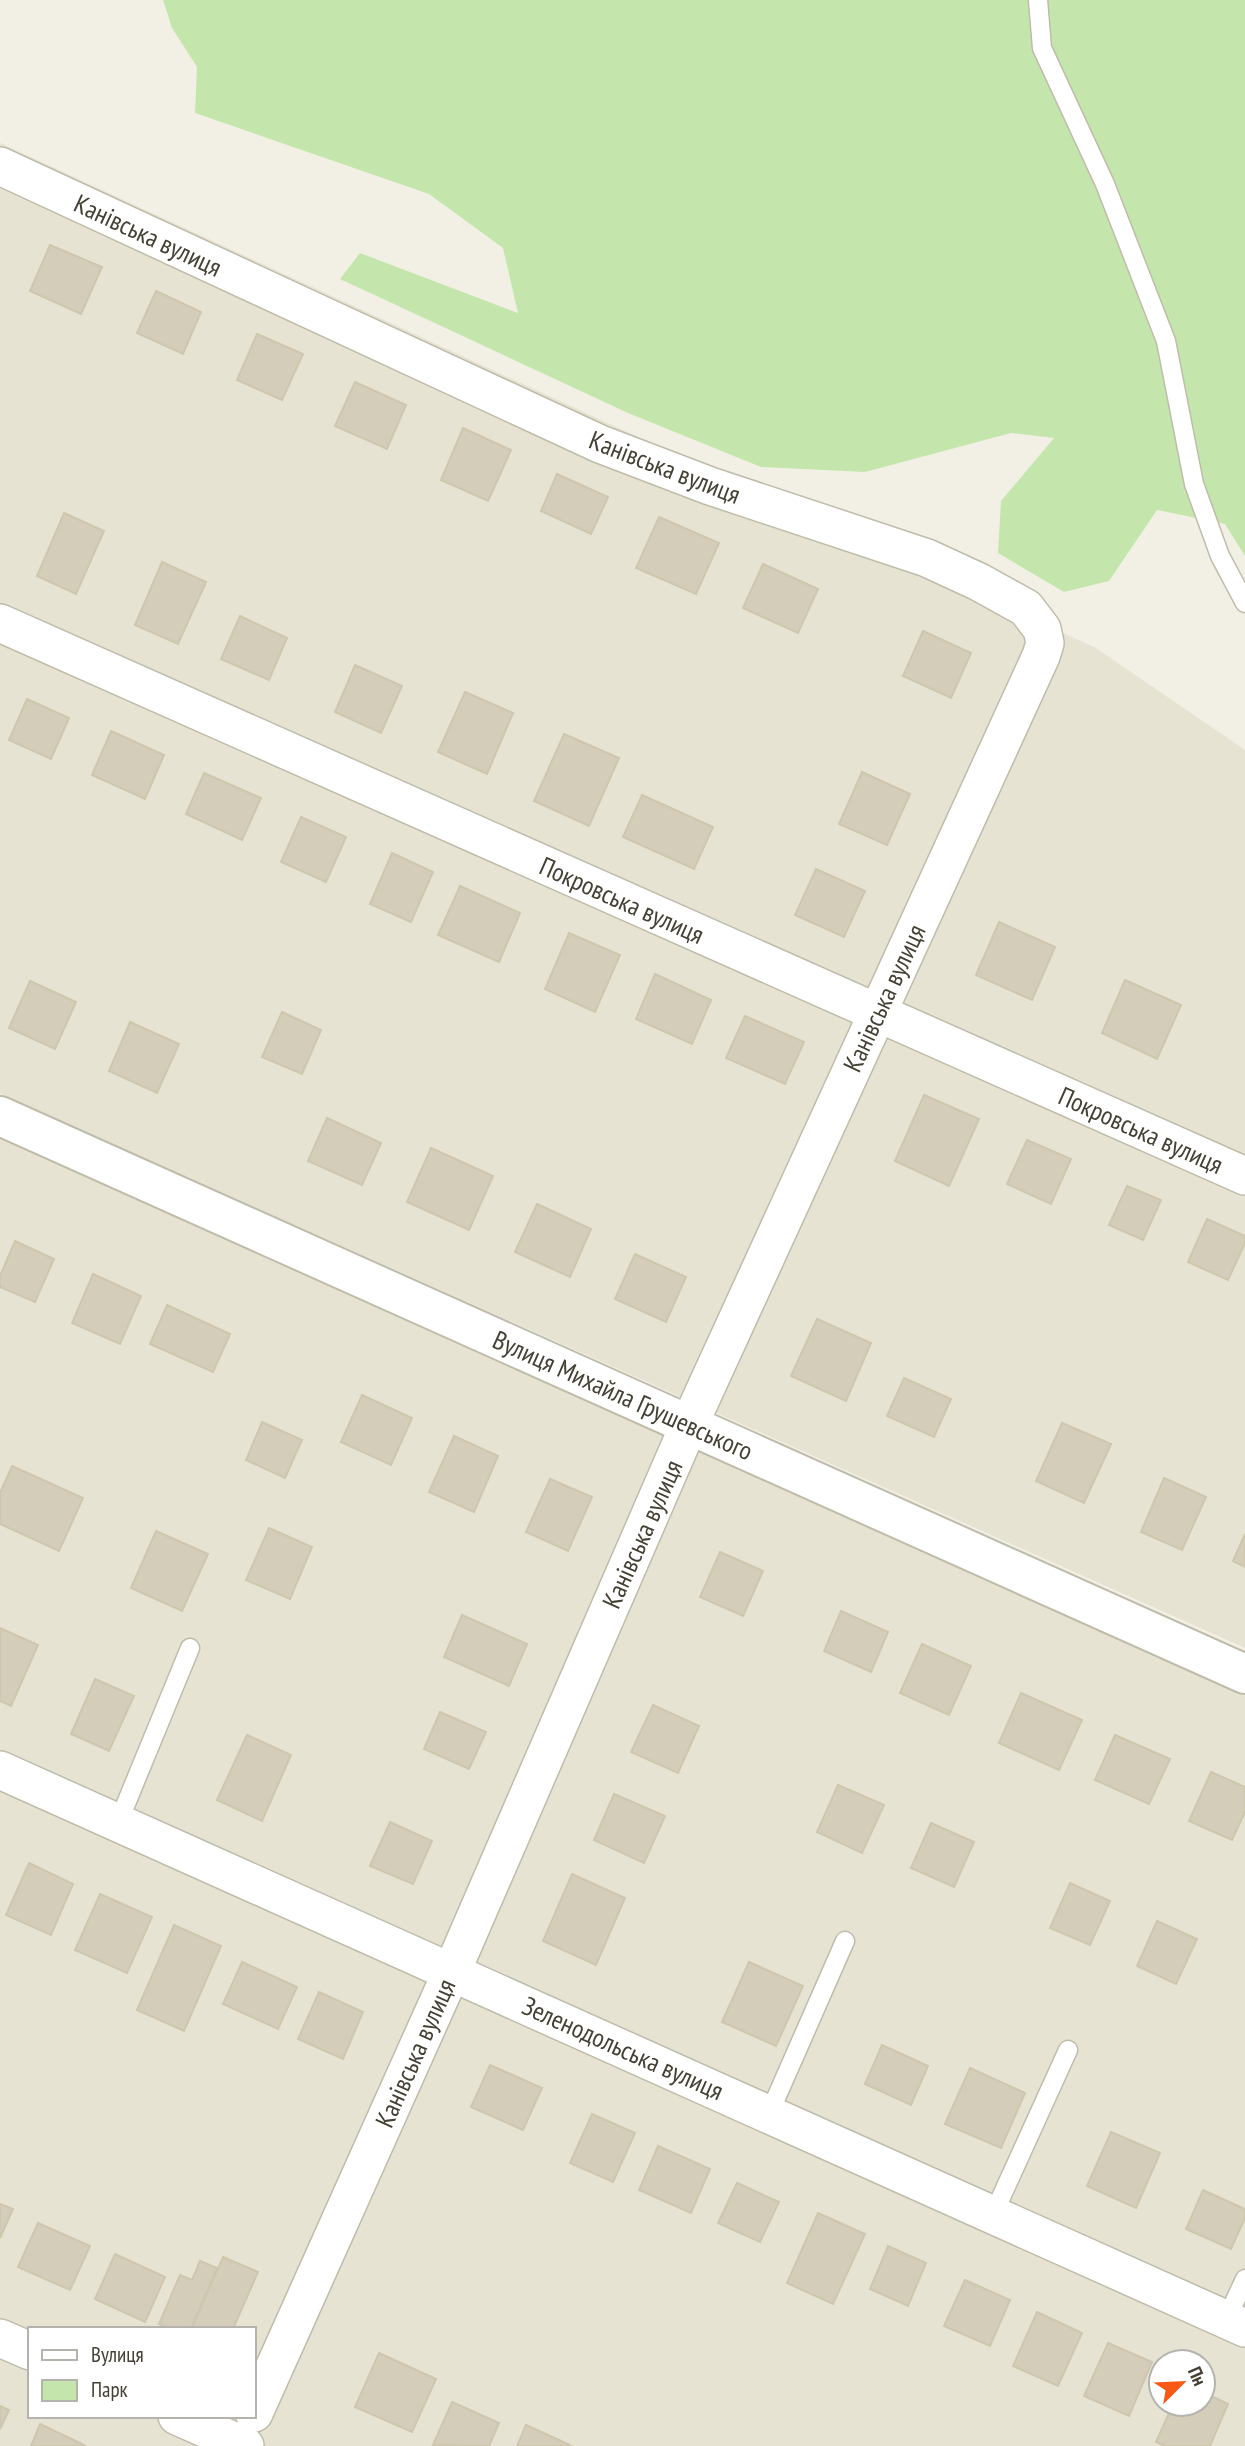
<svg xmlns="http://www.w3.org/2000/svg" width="1245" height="2446" font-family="'PT Sans Narrow',sans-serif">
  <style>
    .residential { fill: #e6e3d3; fill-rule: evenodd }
    .green { fill: #c4e6ad }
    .building { fill: #d4cdba; stroke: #cec6ad; stroke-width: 2 }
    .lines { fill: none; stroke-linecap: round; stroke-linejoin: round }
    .service-casing { stroke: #c0bcaa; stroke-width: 21 }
    .minor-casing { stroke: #c0bcaa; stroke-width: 40 }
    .tertiary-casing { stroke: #c0bcaa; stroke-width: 42 }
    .service { stroke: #fff; stroke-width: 18 }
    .minor { stroke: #fff; stroke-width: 37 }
    .tertiary { stroke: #fff; stroke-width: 38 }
    .labels { text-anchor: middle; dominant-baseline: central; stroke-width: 6; stroke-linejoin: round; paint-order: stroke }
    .street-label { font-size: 26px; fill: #444034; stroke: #fff }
  </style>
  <rect width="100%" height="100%" fill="#f2f0e5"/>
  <!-- residential -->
  <path class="residential" d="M0 143 1096 648 1245 750V1648L0 1094Z
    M0 1113 1245 1683V2446H0ZM30 2329H254V2416H30ZM1161 2362H1203V2404H1161Z"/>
  <!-- green -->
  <path class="green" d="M163 0H1245V556L1225 524 1157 510 1109 581 1064 592 998 553 1001 501 1054 438 1011 433 865 472 761 467 628 413 340 279 360 253 518 313 503 248 429 194 195 113 197 67 172 28Z"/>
  <!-- building -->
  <path class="building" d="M50 245 102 267 81 314 30 291Z
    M156 291 201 312 183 354 137 333Z
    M257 334 303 354 282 400 237 380Z
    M355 382 406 405 387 449 335 426Z
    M463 428 511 450 488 501 441 480Z
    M557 474 608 497 591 534 541 511Z
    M64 513 104 531 76 594 37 576Z
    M659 517 719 543 696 594 636 568Z
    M162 562 206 582 178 644 135 625Z
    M763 564 818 589 798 633 743 608Z
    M240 616 287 638 269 680 221 659Z
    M923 631 971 653 951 698 903 676Z
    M355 665 402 686 381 733 335 712Z
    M465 692 513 713 487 774 438 752Z
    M27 699 69 718 51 759 9 740Z
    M111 731 164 755 145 799 92 775Z
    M564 734 619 758 589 826 534 801Z
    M862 772 910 794 887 845 839 824Z
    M204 773 261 798 242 840 186 814Z
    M642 795 713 827 694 869 623 837Z
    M301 817 346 837 326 882 281 862Z
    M392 853 433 872 411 922 370 904Z
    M816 869 865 891 844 937 795 915Z
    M460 886 520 913 499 962 438 935Z
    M999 922 1055 947 1032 1000 976 975Z
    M569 933 620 955 595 1012 545 989Z
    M655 974 711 1000 692 1044 636 1019Z
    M1125 980 1181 1005 1157 1059 1102 1033Z
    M30 981 76 1002 55 1049 9 1028Z
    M282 1012 321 1030 302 1074 262 1057Z
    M745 1016 804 1042 785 1084 726 1058Z
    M130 1022 179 1044 157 1093 109 1071Z
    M924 1095 979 1119 949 1186 895 1161Z
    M327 1118 381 1143 362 1185 308 1161Z
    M1027 1140 1071 1159 1051 1204 1007 1184Z
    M431 1148 493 1176 469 1230 407 1202Z
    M1127 1186 1161 1200 1143 1240 1109 1225Z
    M537 1204 591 1229 570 1277 515 1252Z
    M1207 1219 1245 1236V1243L1228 1280 1188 1262Z
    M15 1241 54 1259 35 1302 0 1287V1276Z
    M635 1254 686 1277 666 1322 615 1299Z
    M93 1274 141 1296 120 1344 72 1323Z
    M167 1305 230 1334 213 1372 150 1344Z
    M817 1319 871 1343 846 1401 791 1376Z
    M904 1378 951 1399 934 1437 887 1416Z
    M362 1395 412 1418 391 1465 341 1442Z
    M262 1422 302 1440 285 1478 246 1460Z
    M1062 1423 1111 1444 1084 1503 1036 1481Z
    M454 1436 498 1456 474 1512 429 1492Z
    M12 1466 83 1498 59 1551 0 1524V1493Z
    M1164 1478 1206 1497 1182 1550 1141 1532Z
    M550 1479 592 1497 568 1551 526 1532Z
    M269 1528 312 1547 290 1599 246 1580Z
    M156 1531 208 1554 182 1611 131 1588Z
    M1245 1534V1567L1233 1561Z
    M720 1552 763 1571 743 1616 700 1597Z
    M841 1611 888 1632 871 1672 824 1651Z
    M462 1615 527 1644 509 1686 444 1657Z
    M0 1628 38 1645 11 1706 0 1701Z
    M922 1644 971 1666 949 1715 900 1693Z
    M95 1679 134 1696 109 1751 71 1734Z
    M1021 1693 1082 1720 1059 1770 999 1743Z
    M653 1705 699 1726 678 1773 631 1752Z
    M440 1712 486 1732 469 1769 424 1749Z
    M247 1735 291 1755 262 1821 217 1800Z
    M1115 1735 1170 1759 1149 1804 1095 1780Z
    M1211 1772 1245 1787V1812L1232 1840 1189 1821Z
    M838 1785 884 1805 862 1853 817 1832Z
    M614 1794 665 1816 644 1863 594 1840Z
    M390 1822 432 1841 413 1884 370 1866Z
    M931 1823 974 1842 954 1887 911 1868Z
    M29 1863 73 1884 51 1935 6 1915Z
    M572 1874 625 1898 596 1965 543 1941Z
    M1070 1883 1110 1901 1090 1945 1050 1928Z
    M100 1894 152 1917 127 1973 75 1950Z
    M1157 1921 1197 1939 1176 1984 1137 1966Z
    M174 1925 221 1946 184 2031 137 2010Z
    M242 1962 297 1987 278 2029 223 2004Z
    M749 1962 803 1986 776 2046 722 2022Z
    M319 1992 363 2012 343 2059 298 2039Z
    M882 2045 928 2066 911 2105 865 2084Z
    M490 2065 542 2088 523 2130 471 2107Z
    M970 2068 1025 2093 1001 2148 945 2124Z
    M592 2114 635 2133 613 2182 570 2163Z
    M1111 2132 1160 2153 1136 2208 1087 2186Z
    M658 2146 710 2169 691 2213 639 2190Z
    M737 2183 779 2202 760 2242 718 2223Z
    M1203 2190 1245 2209V2218L1231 2249 1186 2229Z
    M0 2204 13 2209 0 2238Z
    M818 2213 865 2234 833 2304 787 2283Z
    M38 2223 90 2246 70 2290 18 2267Z
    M888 2246 926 2263 908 2306 870 2289Z
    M115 2254 165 2277 145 2322 95 2299Z
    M223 2257 258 2272 233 2329H191Z
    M200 2261 217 2268 191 2329H171L159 2324 180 2275 192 2280Z
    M965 2280 1010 2300 990 2346 944 2326Z
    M1037 2312 1082 2333 1058 2386 1013 2366Z
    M1108 2343 1152 2362 1129 2416 1084 2396Z
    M379 2353 436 2379 412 2432 355 2407Z
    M1203 2392 1228 2404 1210 2446H1165L1156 2442 1173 2404H1203Z
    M452 2402 499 2423 489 2446 433 2445Z
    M0 2406 9 2410 0 2429Z
    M40 2424 86 2446H31Z
    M526 2425 572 2446H517Z"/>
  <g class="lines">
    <!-- service casing -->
    <g class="service-casing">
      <path id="service" d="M1038 0 1042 48 1105 184 1166 341 1194 484 1220 556 1245 603
        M118 1823 190 1648
        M769 2114 845 1941
        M993 2215 1068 2050
        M1226 2320 1245 2279"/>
    </g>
    <!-- minor casing -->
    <g class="minor-casing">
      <path id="minor" d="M0 166 600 444 710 486 927 558 979 582 1026 608 1042 629 1045 643 1041 656 689 1425 452 1971 254 2413
        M0 623 1245 1176
        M0 1770 1245 2328
        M0 2338 30 2351
        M177 2416 245 2446"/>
    </g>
    <!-- tertiary casing -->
    <g class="tertiary-casing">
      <path id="tertiary" d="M0 1116 1245 1674"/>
    </g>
    <!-- service -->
    <use href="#service" class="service"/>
    <!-- minor -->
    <use href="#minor" class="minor"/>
    <!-- tertiary -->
    <use href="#tertiary" class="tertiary"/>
  </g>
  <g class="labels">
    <!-- street labels -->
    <g class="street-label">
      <text transform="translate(148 235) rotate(25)">Канівська вулиця</text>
      <text transform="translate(665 467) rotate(21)">Канівська вулиця</text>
      <text transform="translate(622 900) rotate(24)">Покровська вулиця</text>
      <text transform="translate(884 998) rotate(-65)">Канівська вулиця</text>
      <text transform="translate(1141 1130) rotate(24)">Покровська вулиця</text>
      <text transform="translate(623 1395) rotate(24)">Вулиця Михайла Грушевського</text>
      <text transform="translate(642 1534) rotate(-66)">Канівська вулиця</text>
      <text transform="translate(623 2048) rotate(24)">Зеленодольська вулиця</text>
      <text transform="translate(415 2053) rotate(-66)">Канівська вулиця</text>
    </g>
  </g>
  <!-- legend -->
  <rect x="28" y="2327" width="228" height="91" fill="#ffffff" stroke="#b4b3ae" stroke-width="2"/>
  <rect x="42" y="2350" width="35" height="10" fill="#ffffff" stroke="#b4b3ae" stroke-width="2"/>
  <text x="91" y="2362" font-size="21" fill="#444034">Вулиця</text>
  <rect x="42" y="2380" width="35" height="21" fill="#c4e6ad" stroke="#b4b3ae" stroke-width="2"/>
  <text x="91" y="2397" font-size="21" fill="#444034">Парк</text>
  <!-- north arrow -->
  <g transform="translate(1182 2383) rotate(66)"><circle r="33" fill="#ffffff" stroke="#b4b3ae" stroke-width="2"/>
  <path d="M0-5L12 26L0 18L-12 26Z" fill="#f85a16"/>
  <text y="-10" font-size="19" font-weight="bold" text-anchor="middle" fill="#444034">Пн</text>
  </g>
</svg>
